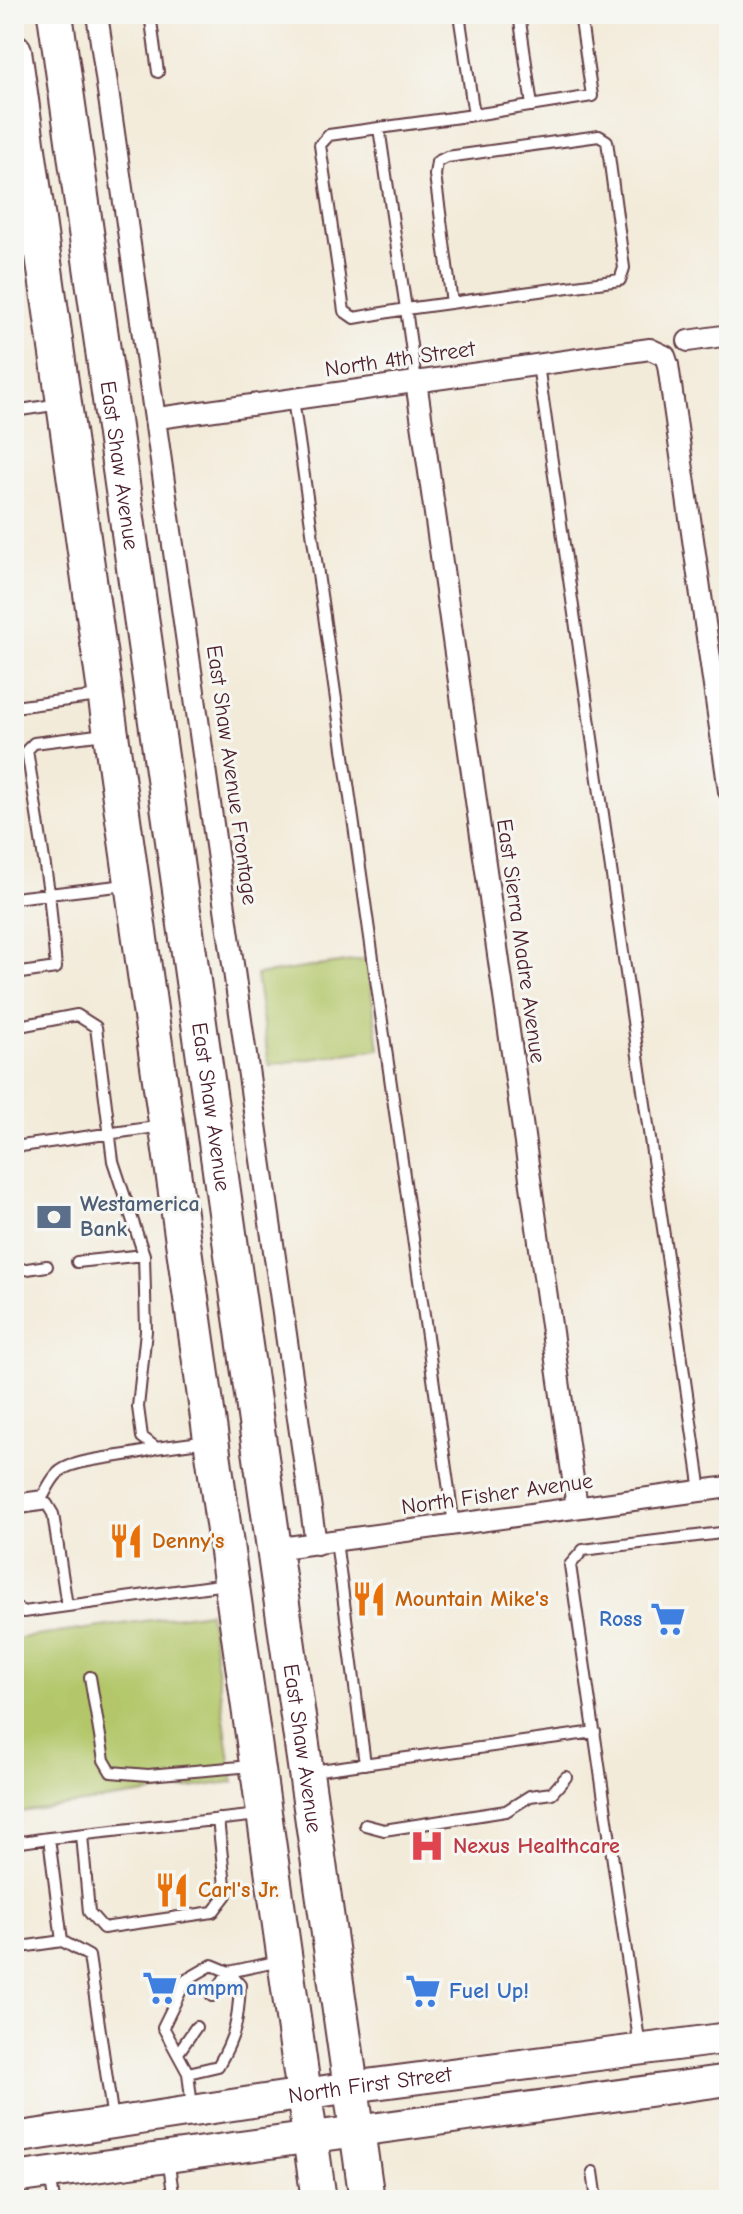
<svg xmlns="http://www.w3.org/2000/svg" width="743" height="2214" font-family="'Comic Neue',sans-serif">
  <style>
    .grass { fill: #b3c76b; stroke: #7e734b; stroke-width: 2 }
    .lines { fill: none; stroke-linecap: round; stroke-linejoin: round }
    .service-casing { stroke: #633e45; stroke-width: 14 }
    .minor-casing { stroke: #633e45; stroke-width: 24 }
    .secondary-casing { stroke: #633e45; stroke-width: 34 }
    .primary-casing { stroke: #633e45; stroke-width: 38 }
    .service { stroke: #fff; stroke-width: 10 }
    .minor { stroke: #fff; stroke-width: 20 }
    .secondary { stroke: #fff; stroke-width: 30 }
    .primary { stroke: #fff; stroke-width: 34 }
    .labels { text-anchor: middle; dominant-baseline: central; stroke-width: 6; stroke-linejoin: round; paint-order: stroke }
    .street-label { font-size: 22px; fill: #4a1f2b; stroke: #f6f6f2 }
    .service-label { font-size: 22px; font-weight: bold; fill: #4e5e75; stroke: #f6f6f2; text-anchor: start }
    .food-label { font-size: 22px; font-weight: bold; fill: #c56008; stroke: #f6f6f2; text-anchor: start }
    .shop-label { font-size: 22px; font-weight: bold; fill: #366cbe; stroke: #f6f6f2; text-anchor: start }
    .health-label { font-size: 22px; font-weight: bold; fill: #be3a42; stroke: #f6f6f2; text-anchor: start }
  </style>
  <rect width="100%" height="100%" fill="#f6f6f2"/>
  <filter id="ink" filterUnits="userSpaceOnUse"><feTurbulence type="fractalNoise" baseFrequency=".0125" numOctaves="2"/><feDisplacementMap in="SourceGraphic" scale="16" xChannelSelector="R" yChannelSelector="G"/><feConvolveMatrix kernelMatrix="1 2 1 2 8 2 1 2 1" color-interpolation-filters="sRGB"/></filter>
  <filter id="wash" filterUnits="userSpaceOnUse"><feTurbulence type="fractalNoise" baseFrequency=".006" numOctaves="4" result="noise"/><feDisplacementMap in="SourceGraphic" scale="32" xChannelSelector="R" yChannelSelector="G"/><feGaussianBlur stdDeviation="1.8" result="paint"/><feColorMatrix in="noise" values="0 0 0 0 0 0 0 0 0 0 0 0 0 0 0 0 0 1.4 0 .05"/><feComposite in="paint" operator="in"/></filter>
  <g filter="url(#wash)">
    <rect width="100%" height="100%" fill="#f3ebd9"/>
    <!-- grass -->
    <path class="grass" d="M367 959 379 1049 269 1065 256 975Z
      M209 1612 233 1782 18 1812 14 1783V1639Z"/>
  </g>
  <g filter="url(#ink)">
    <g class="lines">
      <!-- service casing -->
      <g class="service-casing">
        <path id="service" d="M150 14 158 72
          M519 14 532 106
          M474 115 592 96 580 14
          M379 128 474 115 459 14
          M14 220 34 217
          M14 253 36 250
          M538 365 701 1491
          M416 381 406 309 354 318 344 311 320 145 329 135 379 128 406 309 620 280 624 268 607 141 599 136 447 157 437 162 435 175 452 303
          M293 399 454 1525
          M14 411 60 404
          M14 707 99 696
          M14 898 126 885
          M14 974 56 968 49 892 27 750 34 743 105 734
          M14 1027 77 1015 96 1027 113 1161 144 1255 146 1331 138 1407 142 1437 156 1448 208 1441
          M14 1147 163 1126
          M77 1262 144 1255
          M14 1271 47 1266
          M14 1500 43 1496C47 1489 51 1480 57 1474 71 1457 132 1458 156 1448
          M14 1509 47 1504 53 1514 67 1606
          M336 1541 365 1764
          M14 1607 24 1612 226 1584
          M90 1677 104 1760 111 1772 148 1775 252 1766
          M312 1771 595 1732
          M365 1825 384 1830 506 1811 530 1796 552 1793 566 1777
          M82 1835 89 1912 103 1928 213 1912 226 1895 218 1819
          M49 1838 259 1815
          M14 1843 49 1838 62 1941
          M14 1948 62 1941 89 1956 113 2120
          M640 2047 570 1565 583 1550 729 1532
          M178 2053 196 2027
          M188 2073 218 2066C236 2035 238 2021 240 1985L229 1972 212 1996
          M192 2107 188 2073 163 2027 186 1980 212 1965 229 1972 280 1961
          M168 2158 174 2200
          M593 2172 597 2200
          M50 2174 54 2200"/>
      </g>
      <!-- minor casing -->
      <g class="minor-casing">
        <path id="minor" d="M97 14 316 1544
          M729 14V17
          M688 341 729 335
          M416 381 577 1507
          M158 418 650 349 665 356 668 365 729 791
          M273 1549 729 1487"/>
      </g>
      <!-- secondary casing -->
      <g class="secondary-casing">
        <g id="secondary">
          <path id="s1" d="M14 2138 351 2087 729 2038"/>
          <path d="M14 2178 729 2080"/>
        </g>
      </g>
      <!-- primary casing -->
      <g class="primary-casing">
        <g id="primary">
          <path id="s2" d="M55 14 367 2200"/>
          <path d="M14 51 319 2200"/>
        </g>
      </g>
      <!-- service -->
      <use href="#service" class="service"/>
      <!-- minor -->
      <use href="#minor" class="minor"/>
      <!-- secondary -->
      <use href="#secondary" class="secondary"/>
      <!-- primary -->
      <use href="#primary" class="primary"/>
    </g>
  </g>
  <!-- icons -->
  <defs>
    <g id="bank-bare" transform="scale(2.76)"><path d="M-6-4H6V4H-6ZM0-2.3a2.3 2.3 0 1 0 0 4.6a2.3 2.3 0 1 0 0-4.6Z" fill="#5c6f8a" stroke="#f6f6f2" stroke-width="2.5" paint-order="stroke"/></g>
    <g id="restaurant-bare" transform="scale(2.76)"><path d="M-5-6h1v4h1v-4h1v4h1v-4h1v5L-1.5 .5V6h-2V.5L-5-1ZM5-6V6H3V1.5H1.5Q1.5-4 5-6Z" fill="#e8710a" stroke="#f6f6f2" stroke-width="2.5" paint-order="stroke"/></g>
    <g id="supermarket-bare" transform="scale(2.76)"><path d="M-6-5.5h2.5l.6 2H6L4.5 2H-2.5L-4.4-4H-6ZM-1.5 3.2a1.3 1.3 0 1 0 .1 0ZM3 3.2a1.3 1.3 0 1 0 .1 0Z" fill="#3f7fe0" stroke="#f6f6f2" stroke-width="2.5" paint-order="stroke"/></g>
    <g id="hospital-bare" transform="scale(2.76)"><path d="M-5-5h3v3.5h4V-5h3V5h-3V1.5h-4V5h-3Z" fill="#e0444e" stroke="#f6f6f2" stroke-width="2.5" paint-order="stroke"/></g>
  </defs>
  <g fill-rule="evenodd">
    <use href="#bank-bare" x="54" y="1217"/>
    <use href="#restaurant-bare" x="126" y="1541"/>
    <use href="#restaurant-bare" x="369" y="1599"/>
    <use href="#supermarket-bare" x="668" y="1619"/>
    <use href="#hospital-bare" x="427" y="1846"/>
    <use href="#restaurant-bare" x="172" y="1890"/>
    <use href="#supermarket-bare" x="160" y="1988"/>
    <use href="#supermarket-bare" x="423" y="1991"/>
  </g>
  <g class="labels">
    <!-- street labels -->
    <g class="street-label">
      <text transform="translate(400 359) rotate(-8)">North 4th Street</text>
      <text stroke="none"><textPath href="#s2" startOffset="456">East Shaw Avenue</textPath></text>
      <text transform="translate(232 775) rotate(82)">East Shaw Avenue Frontage</text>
      <text transform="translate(521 941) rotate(82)">East Sierra Madre Avenue</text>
      <text stroke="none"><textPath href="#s2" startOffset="1104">East Shaw Avenue</textPath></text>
      <text transform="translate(497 1494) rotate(-8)">North Fisher Avenue</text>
      <text stroke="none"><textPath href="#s2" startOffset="1752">East Shaw Avenue</textPath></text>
      <text stroke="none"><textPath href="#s1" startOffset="360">North First Street</textPath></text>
    </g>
    <!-- service labels -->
    <g class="service-label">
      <text x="80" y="1204">Westamerica<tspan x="80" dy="25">Bank</tspan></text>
    </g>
    <!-- food labels -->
    <g class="food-label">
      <text x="152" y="1541">Denny's</text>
      <text x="395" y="1599">Mountain Mike's</text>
      <text x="198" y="1890">Carl's Jr.</text>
    </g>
    <!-- shop labels -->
    <g class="shop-label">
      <text x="642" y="1619" text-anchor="end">Ross</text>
      <text x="186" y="1988">ampm</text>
      <text x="449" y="1991">Fuel Up!</text>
    </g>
    <!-- health labels -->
    <g class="health-label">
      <text x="453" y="1846">Nexus Healthcare</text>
    </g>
  </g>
  <!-- margin -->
  <rect width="743" height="2214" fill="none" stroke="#f6f6f2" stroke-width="48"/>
</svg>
